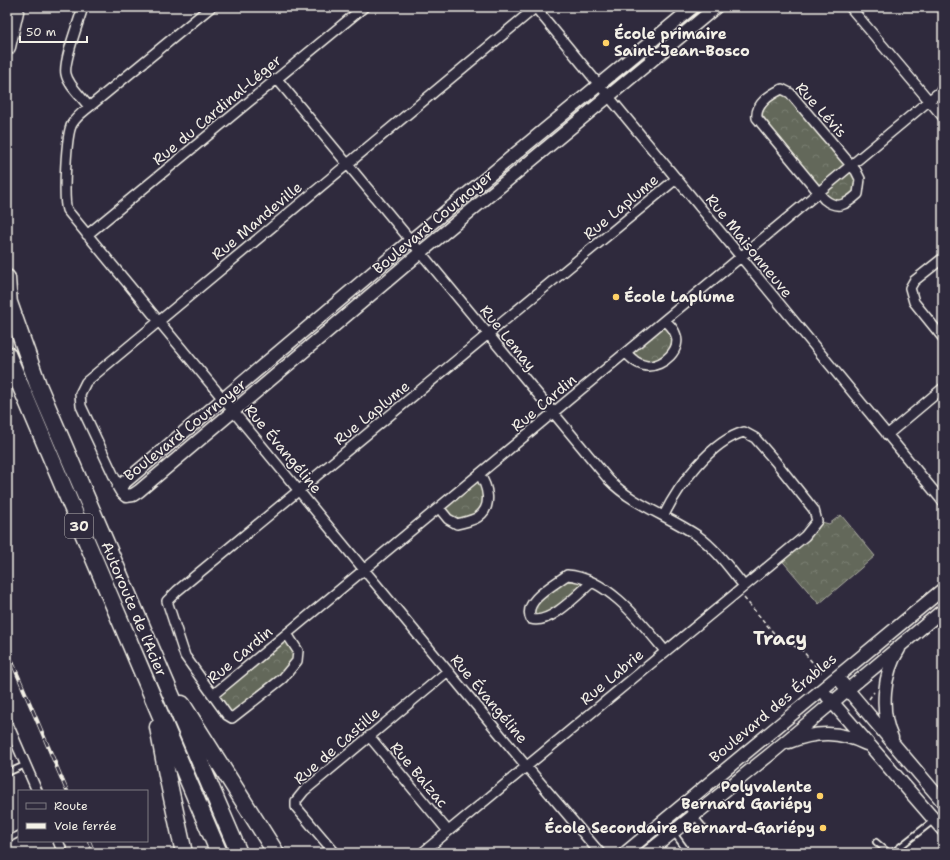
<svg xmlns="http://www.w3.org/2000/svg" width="950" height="860" font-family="'Shantell Sans',sans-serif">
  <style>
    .forest { fill: url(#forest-crowns); stroke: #acaca1 }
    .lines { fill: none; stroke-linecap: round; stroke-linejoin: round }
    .lane-casing { stroke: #f4f1e8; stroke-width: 8 }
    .street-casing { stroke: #f4f1e8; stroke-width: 12 }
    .secondary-casing { stroke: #f4f1e8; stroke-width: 15 }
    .highway-casing { stroke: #f4f1e8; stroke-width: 19 }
    .path { stroke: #f4f1e8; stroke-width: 1.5; stroke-dasharray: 4 3; stroke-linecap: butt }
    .lane { stroke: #2f2a3d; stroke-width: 4.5 }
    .street { stroke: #2f2a3d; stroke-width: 9 }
    .secondary { stroke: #2f2a3d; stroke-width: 12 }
    .highway { stroke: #2f2a3d; stroke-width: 16 }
    .rail-casing { stroke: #f4f1e8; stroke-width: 4 }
    .rail { stroke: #2f2a3d; stroke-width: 2.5; stroke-dasharray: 8; stroke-linecap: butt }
    .poi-dot { fill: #ffd166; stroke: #2f2a3d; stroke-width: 1.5 }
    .labels { text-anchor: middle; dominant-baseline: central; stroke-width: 3; stroke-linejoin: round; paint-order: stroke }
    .shield { fill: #2f2a3d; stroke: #b9b5b5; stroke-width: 1 }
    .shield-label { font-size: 14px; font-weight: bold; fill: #f4f1e8 }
    .poi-label { font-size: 15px; font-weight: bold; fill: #f4f1e8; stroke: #2f2a3d; text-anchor: start }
    .street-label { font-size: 15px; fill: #f4f1e8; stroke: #2f2a3d }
    .district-label { font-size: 19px; font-weight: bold; fill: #f4f1e8; stroke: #2f2a3d }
  </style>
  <defs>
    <pattern id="forest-crowns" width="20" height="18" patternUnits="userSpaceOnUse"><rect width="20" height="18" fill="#63685a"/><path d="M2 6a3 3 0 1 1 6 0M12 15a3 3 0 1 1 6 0" fill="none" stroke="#7a7e72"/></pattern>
  </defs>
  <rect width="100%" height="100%" fill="#2f2a3d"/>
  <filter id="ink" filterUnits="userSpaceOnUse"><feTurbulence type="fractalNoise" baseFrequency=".025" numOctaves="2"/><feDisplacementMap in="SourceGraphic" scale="8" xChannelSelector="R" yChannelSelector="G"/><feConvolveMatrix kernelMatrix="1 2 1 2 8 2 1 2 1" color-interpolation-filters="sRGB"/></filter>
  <g filter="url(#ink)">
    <!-- forest -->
    <path class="forest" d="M783 90 852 168 859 191 841 205 818 192 761 113V109Z
      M665 323 670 329 675 346 655 365 640 362 628 355Z
      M482 477 485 483 482 514 458 522 442 509Z
      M841 515 875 556 819 604 779 557 818 521 829 524Z
      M567 576 589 582 550 616 536 620 532 605Z
      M287 635 292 640 296 661 234 717 214 695Z"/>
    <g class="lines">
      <!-- lane casing -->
      <g class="lane-casing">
        <path id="lane" d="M7 773 25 765
          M685 805 704 828
          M665 821 684 847
          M7 840 19 834
          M876 842 889 853
          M892 853 943 813"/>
      </g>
      <!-- street casing -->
      <g class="street-casing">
        <path id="street" d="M83 7C79 21 63 62 66 74 68 85 82 97 89 107
          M211 7 89 107C83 112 76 117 72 124 66 134 63 199 67 210L527 767 600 853
          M535 7 943 502
          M850 7 943 117
          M277 79 609 480C633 505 669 516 698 536 716 549 730 569 744 586
          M782 89 790 93 856 171 860 179 858 194C846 205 837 210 824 199L757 118C755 104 771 94 782 89Z
          M87 235 364 7
          M943 258 914 281 910 288 914 302 943 338
          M626 353C632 359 638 365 647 366 663 367 683 349 675 333 673 328 669 324 665 321
          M887 435 943 388
          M119 487 81 406 80 394 86 382 535 8
          M439 508 448 519 457 524C464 522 472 521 478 517 493 507 488 486 479 474
          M592 582C578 594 550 625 531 619 522 601 554 585 567 575 608 578 641 622 665 651
          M287 634 298 651 297 661 283 678 232 718 227 715 185 656 167 601 177 591 676 179
          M213 695 943 89
          M7 722 37 791
          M369 736 448 831
          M58 841 63 853
          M335 853 296 807V801L304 791 448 671
          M422 853 805 536 817 521 814 510 775 461 755 438 744 432C711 441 679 485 664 515"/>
      </g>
      <!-- secondary casing -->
      <g class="secondary-casing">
        <path id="secondary" d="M693 7 410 241 119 487 122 492 126 496 133 495 139 491 420 253 716 7
          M842 683 943 802
          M827 696 943 830
          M892 738C880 712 883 673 899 649
          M789 742C816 731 840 731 866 744
          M625 853 943 589
          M647 853 773 752 943 610"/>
      </g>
      <!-- highway casing -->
      <g class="highway-casing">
        <path id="highway" d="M7 47 16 7
          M7 278 9 305
          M7 297 38 385 239 853
          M7 354 219 853
          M182 704 276 853
          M158 727 167 775 184 853"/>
      </g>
      <!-- path -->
      <path class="path" d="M744 598 778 638 802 650 823 675
        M869 699 874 692"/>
      <!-- lane -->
      <use href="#lane" class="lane"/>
      <!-- street -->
      <use href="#street" class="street"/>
      <!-- secondary -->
      <use href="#secondary" class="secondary"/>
      <!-- highway -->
      <use href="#highway" class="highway"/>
      <!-- rail casing -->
      <g class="rail-casing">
        <path id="rail" d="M7 650 67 791
          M89 841 94 853"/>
      </g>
      <!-- rail -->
      <use href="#rail" class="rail"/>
    </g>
  </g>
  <!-- markers -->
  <g class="poi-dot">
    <circle cx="606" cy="43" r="4"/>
    <circle cx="616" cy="297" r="4"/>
    <circle cx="820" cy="796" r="4"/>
    <circle cx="823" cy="828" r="4"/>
  </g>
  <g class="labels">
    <!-- shield labels -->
    <rect class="shield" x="65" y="514" width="28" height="24" rx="3"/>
    <g class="shield-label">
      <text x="79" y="526">30</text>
    </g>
    <!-- poi labels -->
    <g class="poi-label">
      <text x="614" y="34">École primaire<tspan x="614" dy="17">Saint-Jean-Bosco</tspan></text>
      <text x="624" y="297">École Laplume</text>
      <text x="812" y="787" text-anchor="end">Polyvalente<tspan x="812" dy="17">Bernard Gariépy</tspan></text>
      <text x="815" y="828" text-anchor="end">École Secondaire Bernard-Gariépy</text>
    </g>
    <!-- street labels -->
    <g class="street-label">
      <text transform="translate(217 110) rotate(-40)">Rue du Cardinal-Léger</text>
      <text transform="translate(821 110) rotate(48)">Rue Lévis</text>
      <text transform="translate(621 207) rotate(-40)">Rue Laplume</text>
      <text transform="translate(257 221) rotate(-40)">Rue Mandeville</text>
      <text transform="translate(433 222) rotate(-40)">Boulevard Cournoyer</text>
      <text transform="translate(749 246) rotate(51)">Rue Maisonneuve</text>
      <text transform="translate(508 338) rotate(51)">Rue Lemay</text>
      <text transform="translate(544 403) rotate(-40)">Rue Cardin</text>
      <text transform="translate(372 413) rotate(-39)">Rue Laplume</text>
      <text transform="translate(185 430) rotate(-39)">Boulevard Cournoyer</text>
      <text transform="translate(283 449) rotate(50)">Rue Évangéline</text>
      <text transform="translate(134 609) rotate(67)">Autoroute de l'Acier</text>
      <text transform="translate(240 655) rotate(-40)">Rue Cardin</text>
      <text transform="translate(612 677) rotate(-40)">Rue Labrie</text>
      <text transform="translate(489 699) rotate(50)">Rue Évangéline</text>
      <text transform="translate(773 708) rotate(-40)">Boulevard des Érables</text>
      <text transform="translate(337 746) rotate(-41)">Rue de Castille</text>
      <text transform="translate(419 775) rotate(50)">Rue Balzac</text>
    </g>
    <!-- district labels -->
    <g class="district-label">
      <text x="780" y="638">Tracy</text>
    </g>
  </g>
  <!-- margin -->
  <rect width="950" height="860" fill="none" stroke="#2f2a3d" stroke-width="24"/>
  <rect x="12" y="12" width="926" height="836" fill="none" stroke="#f4f1e8" stroke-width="1.5" filter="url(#ink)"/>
  <!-- legend -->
  <rect x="18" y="790" width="130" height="52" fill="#2f2a3d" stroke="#7e7a81"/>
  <rect x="26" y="803" width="20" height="6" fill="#2f2a3d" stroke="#7e7a81"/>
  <text x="54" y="810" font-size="12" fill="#f4f1e8">Route</text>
  <rect x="26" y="823" width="20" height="6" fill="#f4f1e8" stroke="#7e7a81"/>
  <text x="54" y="830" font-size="12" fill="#f4f1e8">Voie ferrée</text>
  <!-- scale -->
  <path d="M20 36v6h67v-6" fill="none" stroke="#f4f1e8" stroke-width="2"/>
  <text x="26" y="36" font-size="12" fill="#f4f1e8" stroke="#2f2a3d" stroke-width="3" paint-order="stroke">50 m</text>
</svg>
